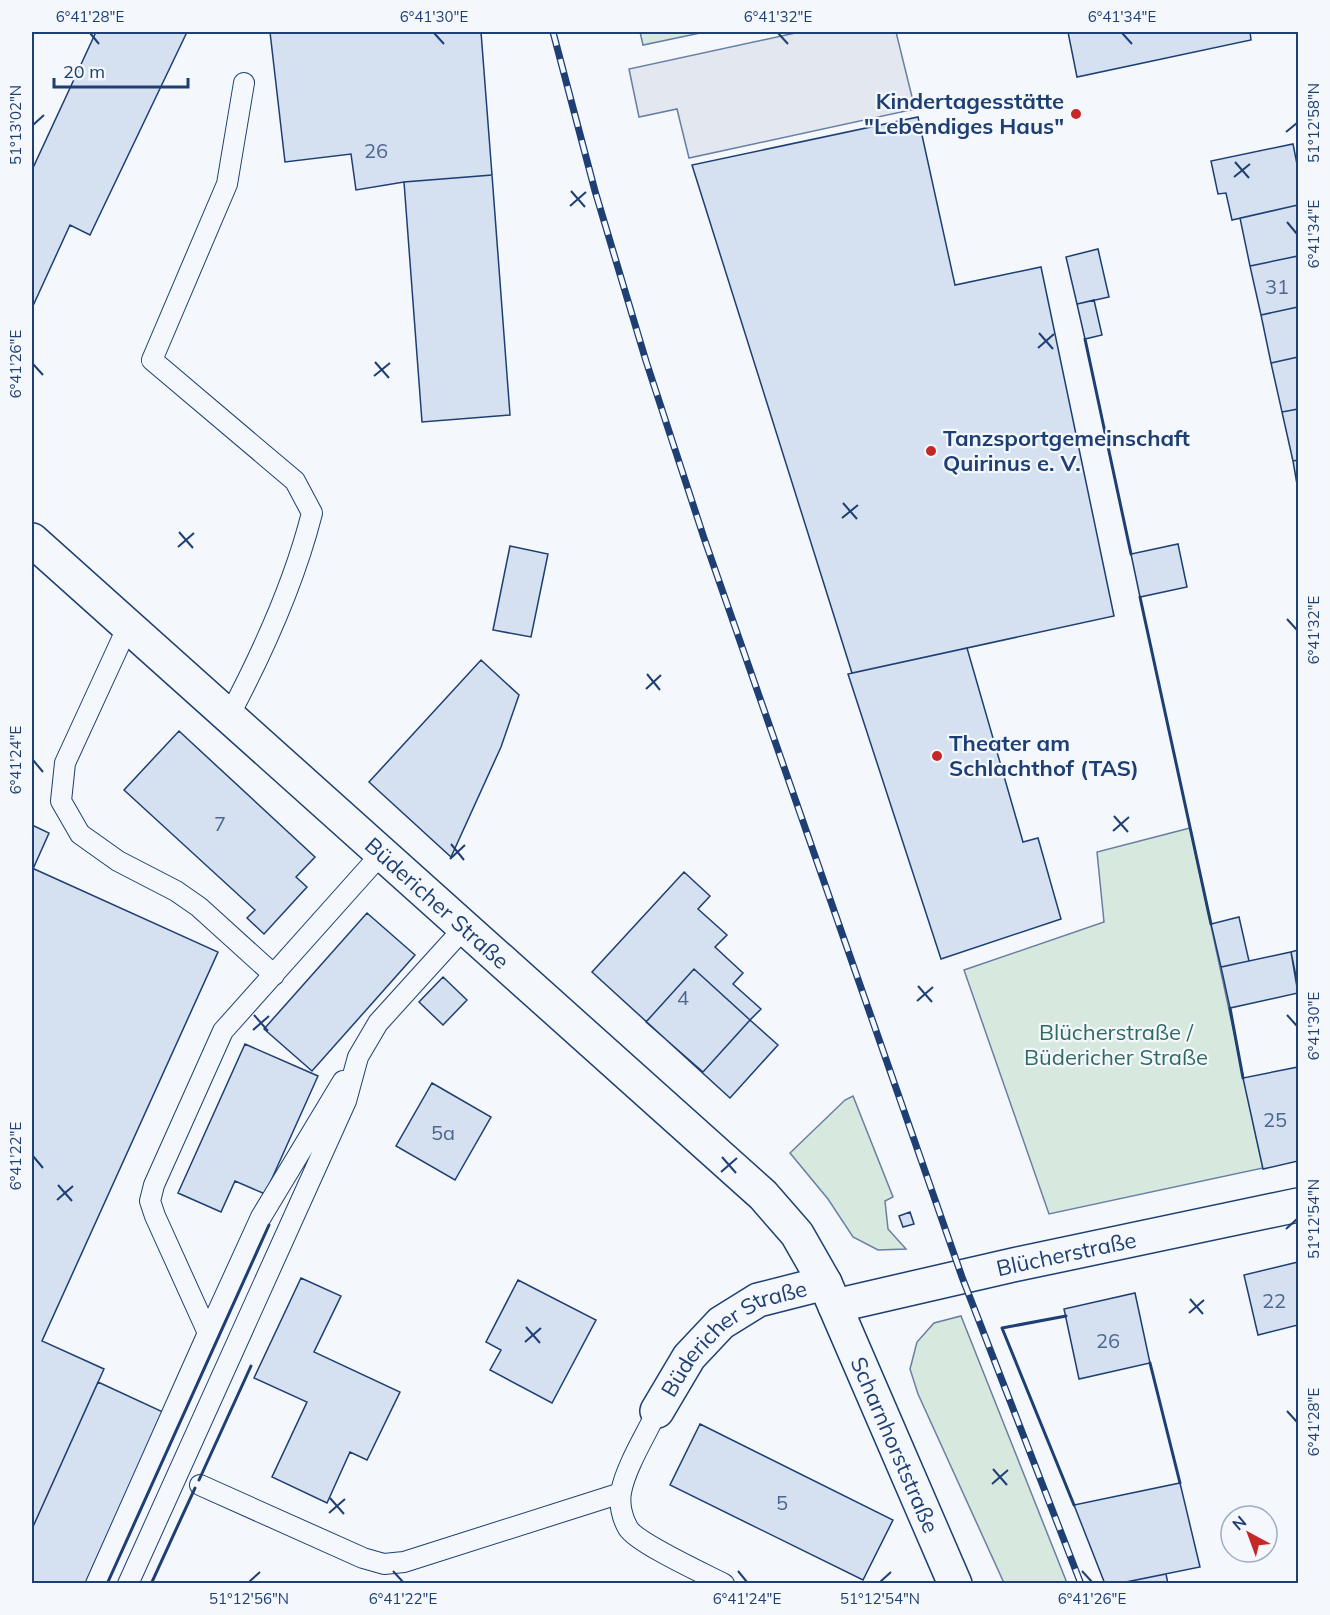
<svg xmlns="http://www.w3.org/2000/svg" width="1330" height="1615" font-family="Mulish,sans-serif">
  <style>
    .green { fill: #d7e8df; stroke: #687fa3; stroke-width: 1.5 }
    .parking { fill: #e3e8f0; stroke: #687fa3; stroke-width: 1.5 }
    .building { fill: #d5e0f0; stroke: #1d3f73; stroke-width: 1.5 }
    .lines { fill: none; stroke-linecap: round; stroke-linejoin: round }
    .lane-casing { stroke: #1d3f73; stroke-width: 22 }
    .street-casing { stroke: #1d3f73; stroke-width: 36 }
    .lane { stroke: #f4f7fb; stroke-width: 20 }
    .street { stroke: #f4f7fb; stroke-width: 33 }
    .rail-casing { stroke: #1d3f73; stroke-width: 7 }
    .rail { stroke: #f4f7fb; stroke-width: 4.5; stroke-dasharray: 14; stroke-linecap: butt }
    .wall { stroke: #1d3f73; stroke-width: 3 }
    .ticks { fill: none; stroke: #1d3f73; stroke-width: 2 }
    .poi-dot { fill: #c62828; stroke: #f4f7fb; stroke-width: 2 }
    .labels { text-anchor: middle; dominant-baseline: central; stroke-width: 4.5; stroke-linejoin: round; paint-order: stroke }
    .number-label { font-size: 20px; fill: #4b6792 }
    .poi-label { font-size: 22px; font-weight: bold; fill: #1d3f73; stroke: #f4f7fb; text-anchor: start }
    .street-label { font-size: 22px; fill: #1d3f73; stroke: #f4f7fb }
    .park-label { font-size: 22px; fill: #2c6c60; stroke: #f4f7fb }
    .neatline { fill: none; stroke: #1d3f73; stroke-width: 2 }
    .ticks-label { font-size: 15px; text-anchor: middle; fill: #1d3f73 }
  </style>
  <rect width="100%" height="100%" fill="#f4f7fb"/>
  <!-- green -->
  <path class="green" d="M640 32H705L643 45Z
    M1190 828 1263 1168 1049 1214 964 970 1104 922 1097 852Z
    M853 1096 893 1197 885 1201 888 1229 906 1249 878 1250 853 1237 828 1199 790 1153 845 1100Z
    M961 1316 1067 1583H1004L918 1394 910 1369 917 1342 934 1323Z"/>
  <!-- parking -->
  <path class="parking" d="M800 32H896L915 109 689 158 677 109 639 117 629 69Z"/>
  <!-- building -->
  <path class="building" d="M96 32H187L90 235 70 225 32 308V170Z
    M270 32H481L492 175 404 182 356 190 351 154 285 162Z
    M1068 32H1250L1251 40 1077 77Z
    M918 117 955 285 1041 267 1114 616 852 673 692 165Z
    M1293 144 1298 169V205L1232 220 1226 193 1218 194 1211 161Z
    M492 175 510 415 422 422 404 182Z
    M1298 205V256L1250 266 1240 218Z
    M1098 249 1109 297 1077 304 1066 257Z
    M1298 256V307L1261 315 1250 266Z
    M1094 300 1102 335 1085 339 1077 304Z
    M1298 307V357L1271 363 1261 315Z
    M1298 357V409L1282 412 1271 363Z
    M1298 409V460L1293 461 1282 412Z
    M1298 460V490L1293 461Z
    M1178 544 1187 587 1140 597 1131 554Z
    M510 546 548 554 531 637 493 630Z
    M967 648 1023 842 1038 838 1061 919 941 959 848 674Z
    M481 660 519 695 501 747 451 857 369 782Z
    M179 731 315 857 296 877 307 887 264 934 247 918 255 910 124 790Z
    M32 825 49 833 33 869 32 868Z
    M32 868 218 952 42 1341 104 1369 32 1529Z
    M684 872 710 896 698 909 727 935 715 947 743 973 733 984 761 1009 750 1020 778 1045 730 1098 592 972Z
    M367 913 415 955 312 1071 264 1029Z
    M1239 917 1249 961 1221 967 1211 924Z
    M1298 950V986L1291 952Z
    M1291 952 1298 993 1230 1008 1221 967Z
    M694 969 750 1020 703 1072 646 1022Z
    M443 977 467 1000 443 1025 419 1002Z
    M245 1044 318 1076 265 1194 235 1181 221 1212 178 1193Z
    M1298 1067V1161L1263 1169 1243 1078Z
    M432 1083 491 1117 455 1180 396 1146Z
    M910 1212 914 1224 903 1227 899 1216Z
    M1298 1262V1325L1258 1335 1244 1275Z
    M301 1278 341 1296 314 1352 400 1392 367 1460 350 1452 327 1503 272 1477 307 1402 254 1378Z
    M518 1280 596 1320 552 1403 490 1370 501 1350 486 1342Z
    M1135 1293 1150 1363 1079 1379 1064 1309Z
    M98 1382 163 1412 85 1584H32V1529Z
    M700 1424 893 1520 863 1580 670 1485Z
    M1180 1483 1200 1567 1116 1584H1105L1074 1505Z
    M1166 1574 1168 1584H1116Z"/>
  <g class="lines">
    <!-- lane casing -->
    <g class="lane-casing">
      <path id="lane" d="M128 626 65 763 61 801 80 834 118 861 176 891 199 907 274 975
        M229 716C263 652 294 584 312 513L295 481 152 360 227 184 244 83
        M208 1333 261 1217 343 1081
        M657 1411C646 1435 626 1466 621 1492 619 1504 622 1518 628 1528 637 1543 705 1574 724 1584
        M200 1485 363 1558 384 1564 404 1562 621 1493
        M96 1584 208 1333 155 1216 150 1201 154 1185 223 1031 382 853
        M128 1584 346 1101 358 1057 378 1023 465 927"/>
    </g>
    <!-- street casing -->
    <g class="street-casing">
      <g id="street">
        <path id="s1" d="M32 540 763 1195 797 1234 825 1283 955 1584"/>
        <path id="s2" d="M835 1306 1013 1265 1298 1205"/>
        <path id="s3" d="M657 1411 689 1357 721 1323 758 1300 825 1283"/>
      </g>
    </g>
    <!-- lane -->
    <use href="#lane" class="lane"/>
    <!-- street -->
    <use href="#street" class="street"/>
    <!-- rail casing -->
    <g class="rail-casing">
      <path id="rail" d="M553 32 595 191 646 361 704 538 962 1277 1081 1584"/>
    </g>
    <!-- rail -->
    <use href="#rail" class="rail"/>
    <!-- wall -->
    <path class="wall" d="M1085 339 1131 554
      M1140 597 1211 924
      M1230 1008 1243 1078
      M1066 1316 1002 1328 1074 1505
      M1150 1363 1180 1483
      M199 1480 251 1366
      M107 1584 269 1225
      M151 1584 195 1488"/>
  </g>
  <!-- ticks -->
  <path class="ticks" d="M90 33 99 44M434 33 444 44M778 33 788 44M1122 33 1132 44M33 125 44 115M1286 132 1297 123M1235 162 1249 178M1234 177 1250 164M571 191 585 207M570 206 586 192M1287 222 1297 234M1039 333 1053 349M1038 348 1054 334M375 362 389 378M33 364 43 375M374 376 390 363M843 503 857 519M842 518 858 505M179 532 193 548M178 547 194 533M1287 619 1297 630M647 674 660 690M646 689 661 675M33 760 43 772M1114 816 1128 832M1113 831 1129 817M451 844 464 860M450 859 465 845M918 986 932 1002M917 1001 933 987M254 1015 268 1031M1287 1015 1297 1026M253 1030 269 1016M33 1156 43 1168M722 1157 736 1173M721 1172 737 1158M58 1185 72 1201M57 1200 73 1186M1286 1229 1297 1219M1190 1299 1203 1314M1189 1313 1204 1300M526 1327 540 1343M525 1342 541 1328M1287 1411 1297 1422M993 1469 1007 1485M992 1484 1008 1470M330 1498 344 1514M329 1513 345 1499M393 1571 403 1582M738 1571 747 1582M1082 1571 1092 1582M249 1582 260 1572M880 1582 891 1572"/>
  <!-- markers -->
  <g class="poi-dot">
    <circle cx="1076" cy="114" r="6"/>
    <circle cx="931" cy="451" r="6"/>
    <circle cx="937" cy="756" r="6"/>
  </g>
  <g class="labels">
    <!-- number labels -->
    <g class="number-label">
      <text x="376" y="150">26</text>
      <text x="1277" y="286">31</text>
      <text x="220" y="823">7</text>
      <text x="683" y="997">4</text>
      <text x="1275" y="1119">25</text>
      <text x="443" y="1132">5a</text>
      <text x="1274" y="1300">22</text>
      <text x="1108" y="1340">26</text>
      <text x="782" y="1502">5</text>
    </g>
    <!-- poi labels -->
    <g class="poi-label">
      <text x="1064" y="101" text-anchor="end">Kindertagesstätte<tspan x="1064" dy="25">"Lebendiges Haus"</tspan></text>
      <text x="943" y="438">Tanzsportgemeinschaft<tspan x="943" dy="25">Quirinus e. V.</tspan></text>
      <text x="949" y="743">Theater am<tspan x="949" dy="25">Schlachthof (TAS)</tspan></text>
    </g>
    <!-- street labels -->
    <g class="street-label">
      <text stroke="none"><textPath href="#s1" startOffset="544">Büdericher Straße</textPath></text>
      <text stroke="none"><textPath href="#s2" startOffset="237">Blücherstraße</textPath></text>
      <text stroke="none"><textPath href="#s3" startOffset="111">Büdericher Straße</textPath></text>
      <text stroke="none"><textPath href="#s1" startOffset="1266">Scharnhorststraße</textPath></text>
    </g>
    <!-- park labels -->
    <g class="park-label">
      <text x="1116" y="1032">Blücherstraße /<tspan x="1116" dy="25">Büdericher Straße</tspan></text>
    </g>
  </g>
  <!-- border -->
  <rect width="1330" height="1615" fill="none" stroke="#f4f7fb" stroke-width="66"/>
  <!-- north arrow -->
  <g transform="translate(1249 1534) rotate(319)"><circle r="28" fill="#f4f7fb" stroke="#9eadc5" stroke-width="1.5"/>
  <path d="M0-4.5L10 22L0 15L-10 22Z" fill="#c62828"/>
  <text y="-9" font-size="16" font-weight="bold" text-anchor="middle" fill="#1d3f73">N</text>
  </g>
  <!-- scale -->
  <path d="M54 78v9h134v-9" fill="none" stroke="#1d3f73" stroke-width="3"/>
  <text x="63" y="78" font-size="18" fill="#1d3f73" stroke="#f4f7fb" stroke-width="4.5" paint-order="stroke">20 m</text>
  <rect x="33" y="33" width="1264" height="1549" class="neatline"/>
  <g class="ticks-label">
    <text x="90" y="22">6°41'28"E</text>
    <text x="434" y="22">6°41'30"E</text>
    <text x="778" y="22">6°41'32"E</text>
    <text x="1122" y="22">6°41'34"E</text>
    <text transform="translate(1314 123) rotate(-90)" y="5">51°12'58"N</text>
    <text transform="translate(16 125) rotate(-90)" y="5">51°13'02"N</text>
    <text transform="translate(1314 234) rotate(-90)" y="5">6°41'34"E</text>
    <text transform="translate(16 364) rotate(-90)" y="5">6°41'26"E</text>
    <text transform="translate(1314 630) rotate(-90)" y="5">6°41'32"E</text>
    <text transform="translate(16 760) rotate(-90)" y="5">6°41'24"E</text>
    <text transform="translate(1314 1026) rotate(-90)" y="5">6°41'30"E</text>
    <text transform="translate(16 1156) rotate(-90)" y="5">6°41'22"E</text>
    <text transform="translate(1314 1219) rotate(-90)" y="5">51°12'54"N</text>
    <text transform="translate(1314 1422) rotate(-90)" y="5">6°41'28"E</text>
    <text x="249" y="1604">51°12'56"N</text>
    <text x="403" y="1604">6°41'22"E</text>
    <text x="747" y="1604">6°41'24"E</text>
    <text x="880" y="1604">51°12'54"N</text>
    <text x="1092" y="1604">6°41'26"E</text>
  </g>
</svg>
